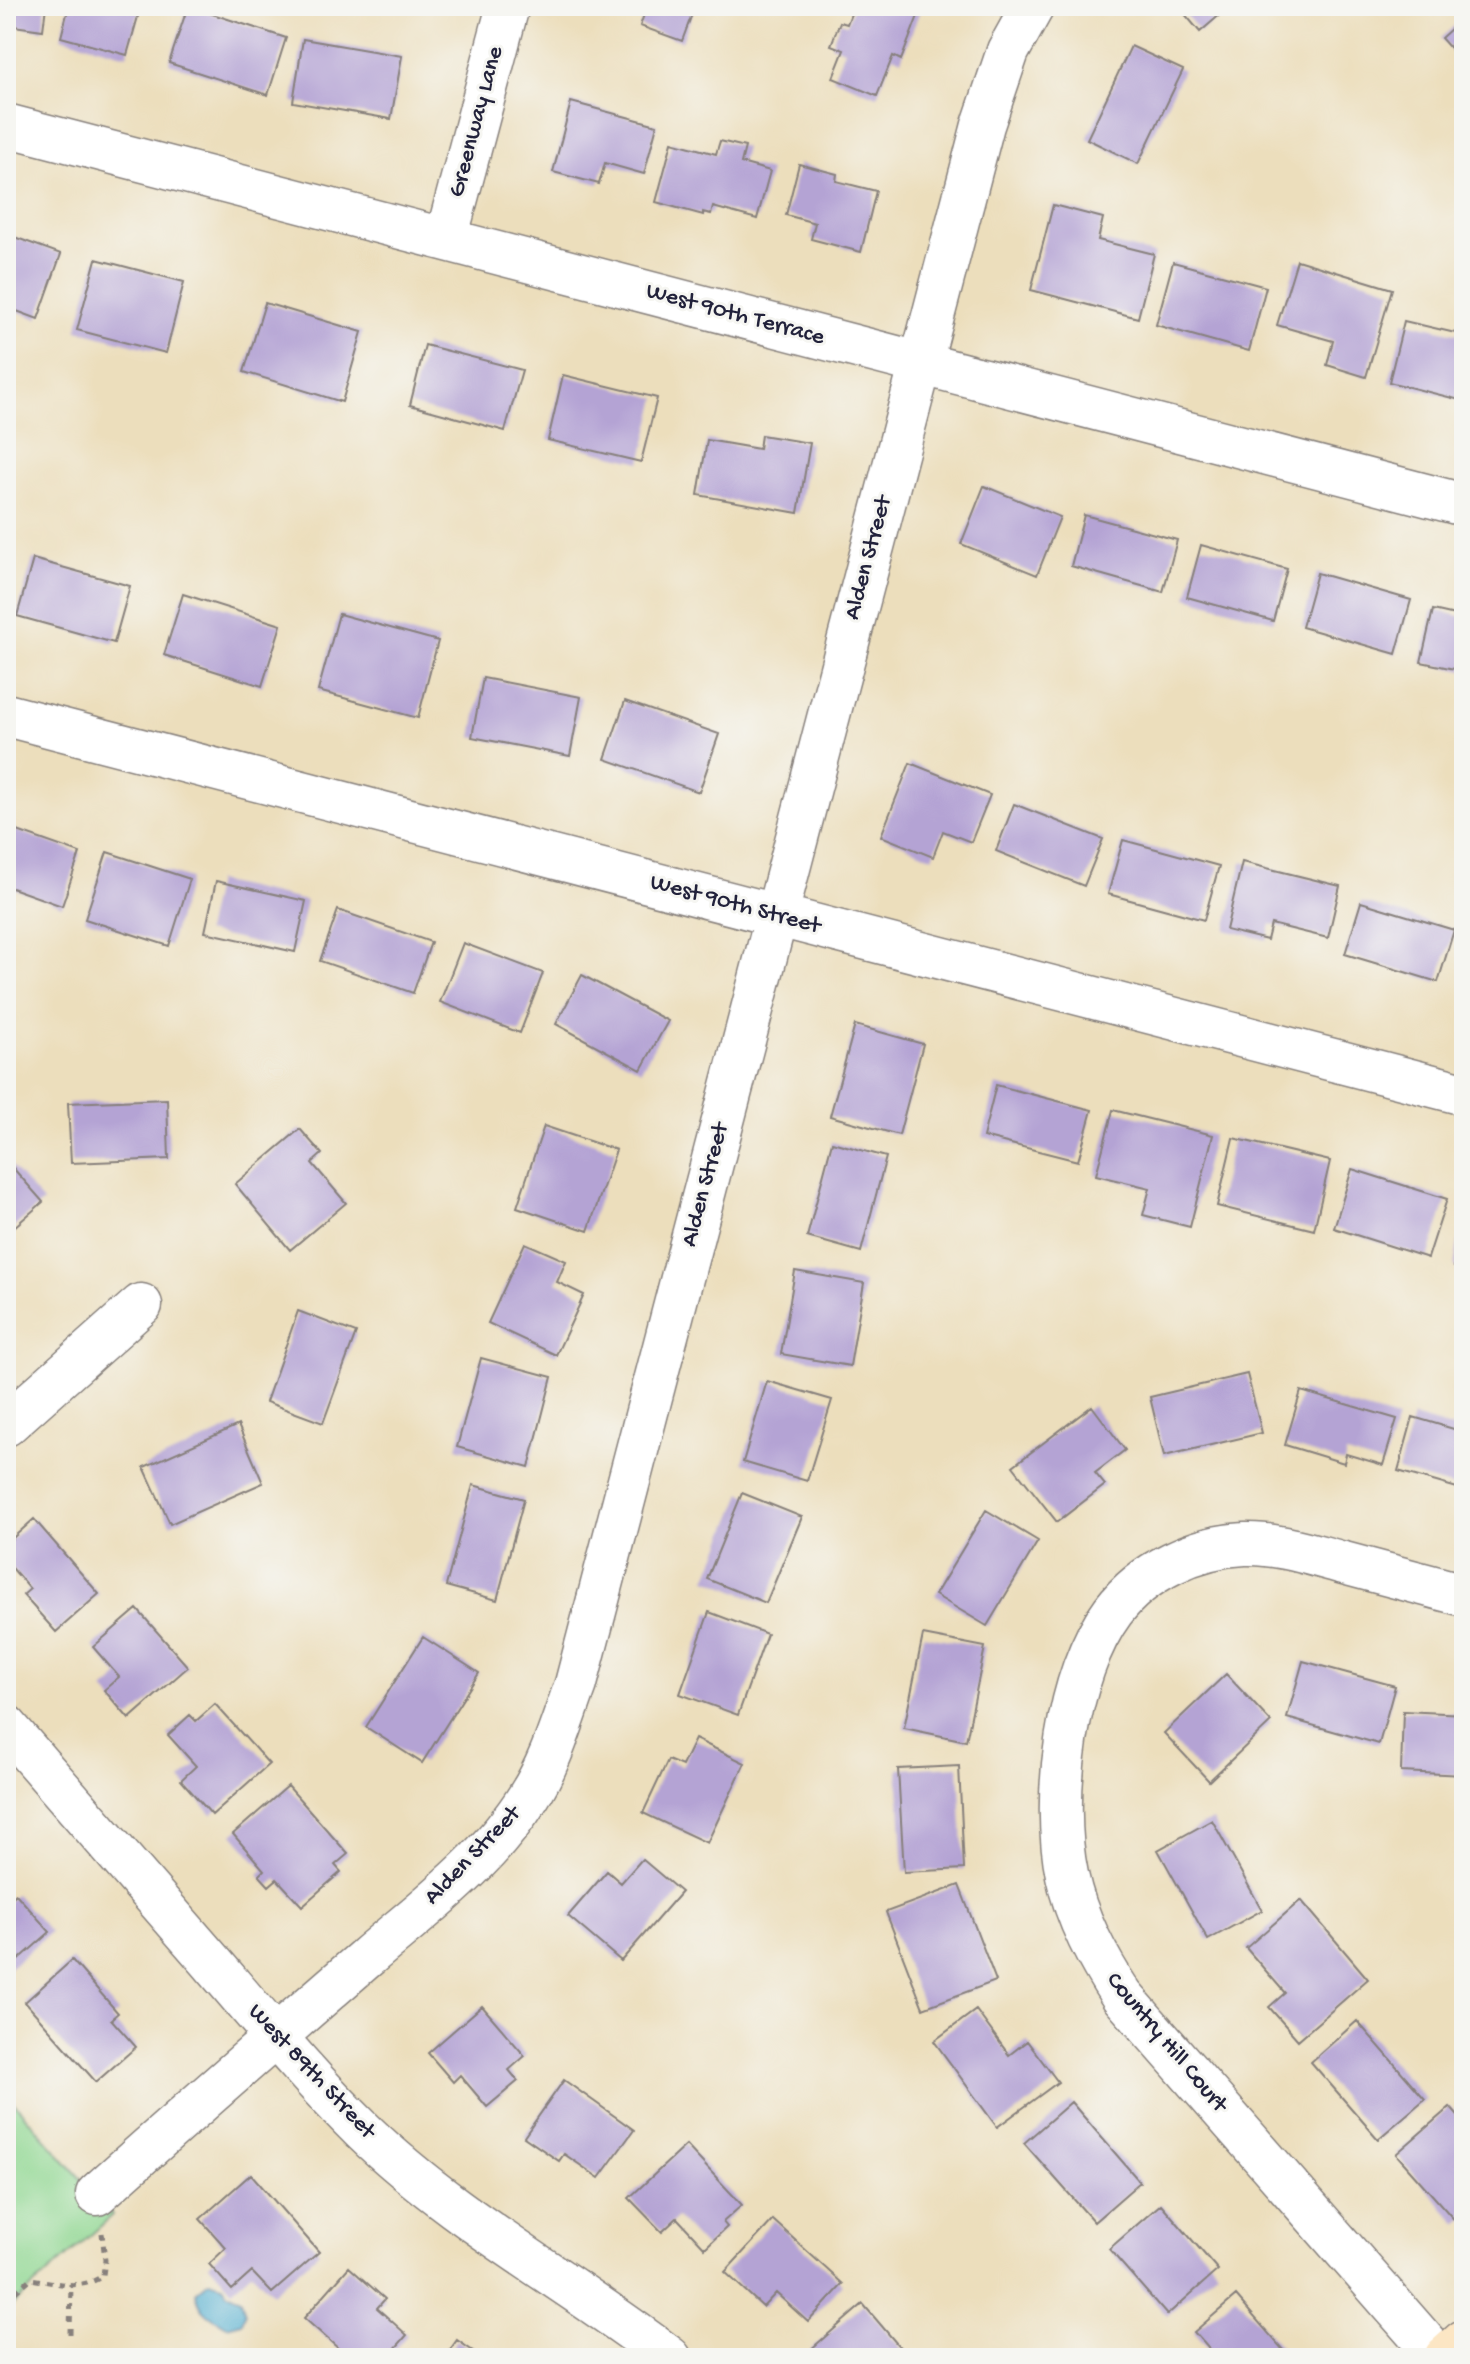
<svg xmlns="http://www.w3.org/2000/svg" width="1470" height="2364" font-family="'Gochi Hand',sans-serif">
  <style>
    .green { fill: #8fd791; stroke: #587c66; stroke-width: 2 }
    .water { fill: #52afd0; stroke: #3a6886; stroke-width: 2 }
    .building { fill: #b4a3d4 }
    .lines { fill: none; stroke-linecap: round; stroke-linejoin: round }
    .street-casing { stroke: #87807c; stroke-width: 45 }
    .secondary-casing { stroke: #87807c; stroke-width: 47 }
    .path { stroke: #87807c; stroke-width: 5; stroke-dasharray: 6 6; stroke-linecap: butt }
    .street { stroke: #fff; stroke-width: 42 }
    .secondary { stroke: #fce6c4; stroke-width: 44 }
    .labels { text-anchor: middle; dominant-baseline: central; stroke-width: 6; stroke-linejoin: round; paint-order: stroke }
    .street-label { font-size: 24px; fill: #22223b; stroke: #f6f6f2 }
  </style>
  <rect width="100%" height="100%" fill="#f6f6f2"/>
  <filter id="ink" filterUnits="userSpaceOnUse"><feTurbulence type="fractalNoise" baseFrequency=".0125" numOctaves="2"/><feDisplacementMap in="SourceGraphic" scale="16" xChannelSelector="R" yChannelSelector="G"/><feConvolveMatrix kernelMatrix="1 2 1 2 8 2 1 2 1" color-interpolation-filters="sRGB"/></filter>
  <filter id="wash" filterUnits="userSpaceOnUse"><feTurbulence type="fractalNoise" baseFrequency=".006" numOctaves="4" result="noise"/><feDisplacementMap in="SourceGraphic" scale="32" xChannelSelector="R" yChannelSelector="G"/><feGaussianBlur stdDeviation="1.8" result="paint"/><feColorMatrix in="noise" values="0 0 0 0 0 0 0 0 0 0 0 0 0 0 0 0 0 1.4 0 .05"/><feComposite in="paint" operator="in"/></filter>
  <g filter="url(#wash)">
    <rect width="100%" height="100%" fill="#ecdebc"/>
    <!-- green -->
    <path class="green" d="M6 2094 113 2215 6 2311Z"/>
    <!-- water -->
    <path class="water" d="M209 2281 223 2285 228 2293 241 2299 245 2314 242 2322 227 2326C211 2317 199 2311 196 2292Z"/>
    <g id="blocks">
      <!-- building -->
      <path class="building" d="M6 6H46L43 30 6 25Z
        M69 6H141L127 55 61 37Z
        M188 6 286 38 268 95 169 63Z
        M647 6H695L682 41 640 26Z
        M854 6H916L921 8 901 60 893 56 877 96 833 78 844 50 831 45 840 22 847 24Z
        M1178 6H1230L1200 32Z
        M1464 17V64L1441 38Z
        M303 39 402 56 391 119 293 102Z
        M1131 46 1183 70 1138 164 1087 139Z
        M571 102 657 125 644 174 605 163 599 184 553 172Z
        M720 141 745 147 741 163 770 171 757 219 713 207 711 214 703 212V215L656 202 672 142 716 154Z
        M799 164 837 174 836 181 876 191 861 252 811 239 815 223 786 215Z
        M1053 205 1103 218 1098 240 1154 254 1138 318 1031 290Z
        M6 234 61 254 38 319 6 307Z
        M96 259 184 282 166 353 77 330Z
        M1297 260 1392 289 1366 377 1327 365 1333 341 1277 325Z
        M1173 262 1266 287 1249 351 1156 325Z
        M265 303 362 332 342 402 244 372Z
        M1404 321 1464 335V401L1389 382Z
        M425 345 522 370 505 431 410 405Z
        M563 375 657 398 641 462 548 440Z
        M761 435 810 443 798 513 698 495 707 440 759 449Z
        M984 486 1060 517 1037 575 961 544Z
        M1084 515 1177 540 1163 592 1071 566Z
        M1201 545 1287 569 1273 621 1187 597Z
        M33 559 130 586 114 643 17 616Z
        M1317 573 1411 600 1396 654 1302 627Z
        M183 594 281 625 262 686 164 655Z
        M1433 610 1464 617V671L1421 662Z
        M339 614 438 641 418 718 318 691Z
        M483 678 581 697 570 756 472 737Z
        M625 701 719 734 699 792 605 759Z
        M910 763 990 795 971 842 943 831 933 857 881 836Z
        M1014 804 1103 839 1084 886 996 851Z
        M6 827 80 853 62 906 6 886Z
        M1123 840 1219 866 1204 920 1108 894Z
        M107 852 190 879 169 946 85 919Z
        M1242 862 1340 886 1328 938 1271 924 1267 940 1226 930Z
        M216 881 306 901 295 952 205 932Z
        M1361 902 1454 930 1438 982 1345 954Z
        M338 910 431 942 413 993 320 961Z
        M463 943 543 973 520 1033 440 1002Z
        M582 975 668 1021 641 1070 556 1024Z
        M855 1025 923 1044 899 1135 830 1116Z
        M996 1085 1092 1110 1078 1161 983 1137Z
        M167 1099 169 1159 71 1163 68 1103Z
        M1113 1110 1213 1135 1190 1227 1143 1215 1150 1188 1096 1175Z
        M544 1126 616 1150 588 1231 517 1207Z
        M300 1129 322 1154 312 1163 346 1203 290 1250 235 1184Z
        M1233 1138 1330 1161 1314 1230 1217 1206Z
        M832 1142 886 1157 861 1252 807 1237Z
        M6 1160 43 1202 6 1234Z
        M1352 1169 1447 1199 1428 1258 1334 1228Z
        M1462 1221H1464V1269L1454 1267Z
        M525 1243 566 1261 557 1282 584 1295 556 1355 488 1323Z
        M795 1271 864 1283 850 1366 781 1354Z
        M298 1311 356 1333 323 1423 266 1402Z
        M481 1358 552 1377 529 1467 457 1447Z
        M1247 1374 1262 1433 1164 1456 1150 1397Z
        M767 1381 832 1400 807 1481 743 1462Z
        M1301 1391 1397 1419 1383 1465 1346 1454 1344 1463 1285 1445Z
        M1092 1406 1125 1450 1095 1473 1105 1485 1057 1522 1013 1466Z
        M1413 1417 1464 1432V1490L1398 1471Z
        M238 1425 263 1483 170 1524 144 1467Z
        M473 1485 524 1499 497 1600 446 1586Z
        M742 1493 802 1517 766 1603 707 1579Z
        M986 1510 1038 1541 987 1626 935 1595Z
        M34 1519 99 1594 56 1632 23 1595 30 1589 6 1561V1544Z
        M137 1609 188 1667 129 1719 104 1690 119 1677 93 1647Z
        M709 1612 767 1634 738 1715 680 1694Z
        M923 1635 985 1647 966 1741 904 1728Z
        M423 1637 479 1673 422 1763 366 1727Z
        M1303 1661 1395 1686 1379 1744 1287 1718Z
        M1226 1674 1271 1722 1209 1781 1164 1733Z
        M215 1704 269 1764 212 1815 181 1780 196 1766 168 1735 190 1715 196 1721Z
        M1403 1711 1464 1714V1775L1401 1772Z
        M695 1739 745 1763 707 1843 643 1813 668 1760 682 1766Z
        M959 1766 964 1869 904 1872 898 1769Z
        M288 1786 348 1854 335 1865 341 1872 302 1906 277 1879 269 1886 259 1875 264 1870 233 1834Z
        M1212 1820 1262 1910 1208 1940 1158 1850Z
        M642 1859 681 1892 621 1961 568 1916 607 1871 621 1883Z
        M959 1885 996 1981 923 2008 886 1912Z
        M16 1894 50 1932 6 1971V1903Z
        M1301 1900 1368 1979 1298 2040 1269 2007 1285 1993 1246 1948Z
        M72 1960 118 2013 111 2019 136 2047 96 2082 25 2002Z
        M482 2006 525 2056 509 2070 518 2081 487 2107 460 2075 453 2082 428 2053Z
        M976 2010 1009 2055 1027 2041 1058 2082 997 2127 934 2041Z
        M1357 2021 1425 2099 1378 2139 1311 2062Z
        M564 2080 634 2130 599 2178 564 2154 559 2161 524 2137Z
        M1071 2102 1140 2182 1094 2222 1024 2143Z
        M1450 2107 1464 2123V2219L1458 2224 1396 2154Z
        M686 2145 742 2205 723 2222 727 2227 705 2248 677 2218 662 2232 629 2198Z
        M251 2174 319 2252 272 2293 252 2272 232 2290 209 2264 226 2248 200 2219Z
        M1161 2204 1218 2270 1167 2315 1109 2249Z
        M773 2220 843 2284 808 2322 776 2293 763 2307 725 2272Z
        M349 2267 385 2299 377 2308 407 2335 387 2358 379 2356 349 2358 304 2318Z
        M1236 2296 1290 2358H1217L1194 2332Z
        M863 2304 909 2358H817L810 2350Z
        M457 2340 483 2358H444Z"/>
    </g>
  </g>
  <g filter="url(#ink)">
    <use href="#blocks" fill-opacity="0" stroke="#87807c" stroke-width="2"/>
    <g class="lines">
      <!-- street casing -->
      <g class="street-casing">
        <path id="street" d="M6 125 1464 505
          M446 239 508 6
          M6 715 1464 1094
          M6 1425 141 1305
          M6 1726C75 1806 144 1885 213 1964 262 2021 310 2079 363 2131 455 2220 570 2281 670 2358
          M97 2194C186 2114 276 2036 366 1958 423 1909 489 1861 529 1796 551 1762 562 1722 576 1684L983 125 1008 51 1033 6
          M1439 2358 1122 1996C1098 1959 1076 1919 1067 1875 1051 1799 1066 1674 1113 1611 1143 1571 1196 1546 1245 1544 1277 1543 1310 1554 1340 1562 1382 1573 1423 1584 1464 1595"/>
      </g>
      <!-- secondary casing -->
      <g class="secondary-casing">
        <path id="secondary" d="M1446 2358 1464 2342"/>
      </g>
      <!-- path -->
      <path class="path" d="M6 2300 30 2279C54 2282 83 2292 103 2275L105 2260 102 2233
        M70 2334 71 2284"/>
      <!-- street -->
      <use href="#street" class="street"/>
      <!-- secondary -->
      <use href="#secondary" class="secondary"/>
    </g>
  </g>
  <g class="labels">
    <!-- street labels -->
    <g class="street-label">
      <text transform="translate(477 122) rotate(-75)">Greenway Lane</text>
      <text transform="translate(735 315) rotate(15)">West 90th Terrace</text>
      <text transform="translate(869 558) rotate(-75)">Alden Street</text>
      <text transform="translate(735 905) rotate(15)">West 90th Street</text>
      <text transform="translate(706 1185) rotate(-75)">Alden Street</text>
      <text transform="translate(473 1856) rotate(-46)">Alden Street</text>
      <text transform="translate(1166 2043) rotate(50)">Country Hill Court</text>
      <text transform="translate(311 2072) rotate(47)">West 89th Street</text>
    </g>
  </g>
  <!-- margin -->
  <rect width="1470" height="2364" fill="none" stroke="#f6f6f2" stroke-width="32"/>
</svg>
